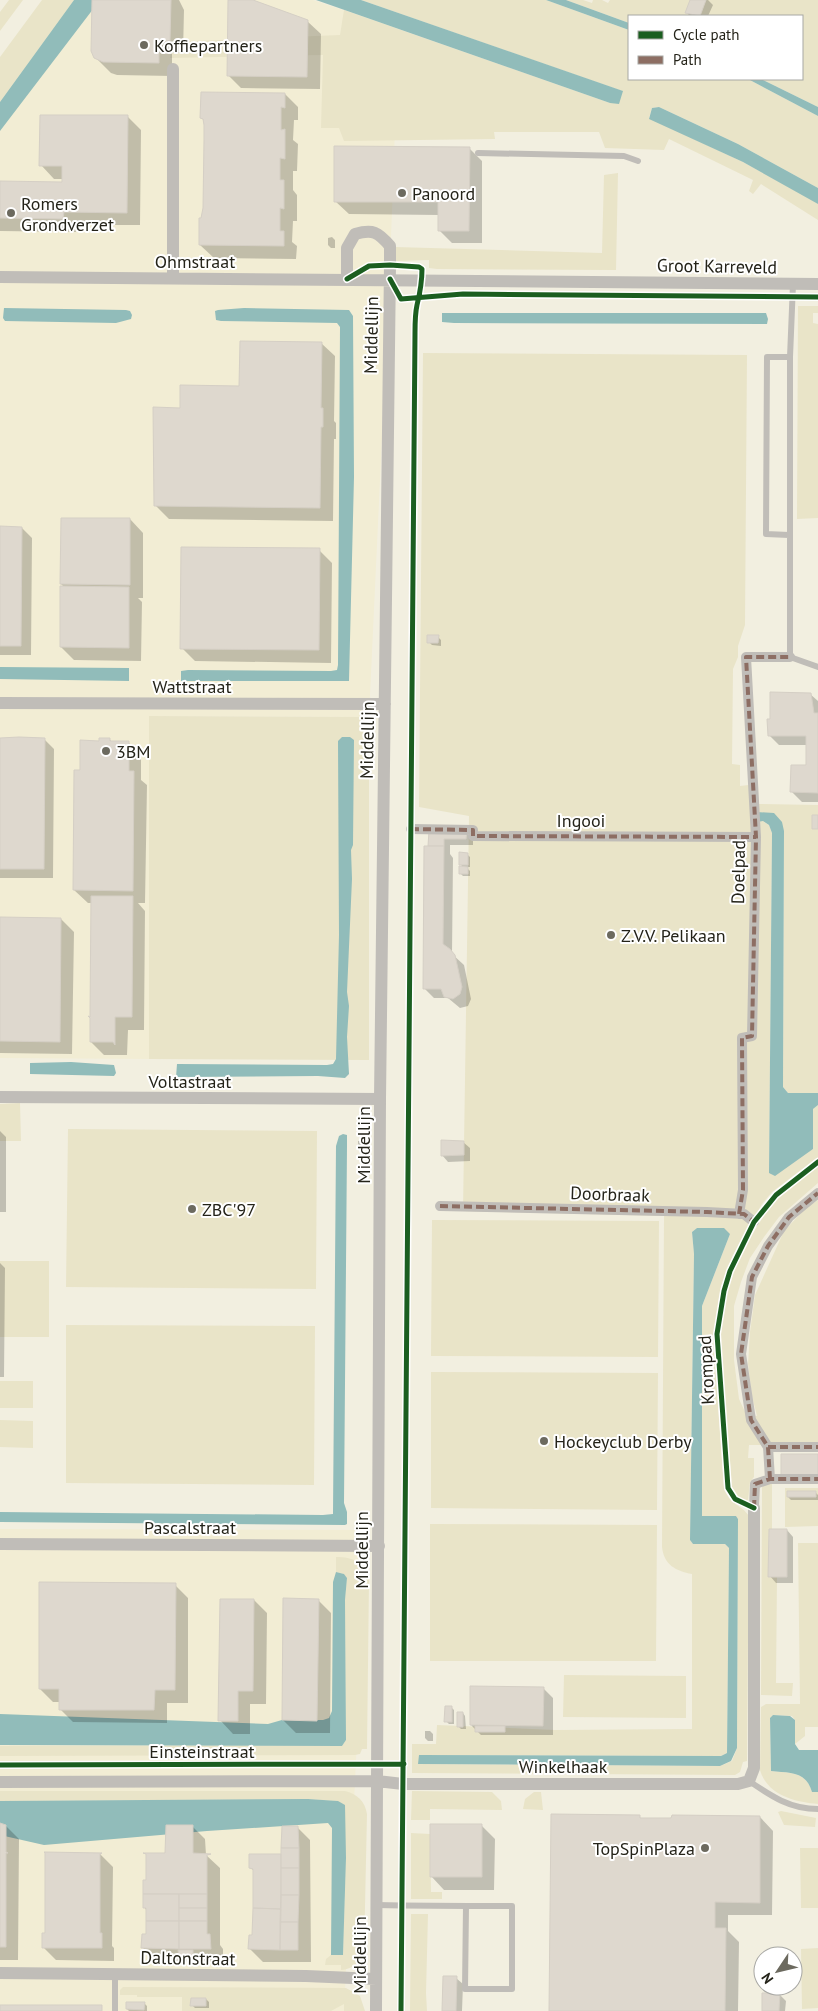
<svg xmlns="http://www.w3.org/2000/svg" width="818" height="2011" font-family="'PT Sans',sans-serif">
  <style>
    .built { fill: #f2edd4 }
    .green { fill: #e9e4c8; fill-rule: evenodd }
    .water { fill: #91bcba }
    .shadow { fill: #0003 }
    .building { fill: #ded8ce; stroke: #d5cfc5 }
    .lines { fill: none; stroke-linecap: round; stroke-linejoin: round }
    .service { stroke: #c0bdb8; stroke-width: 6 }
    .pedestrian { stroke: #c0bdb8; stroke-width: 10 }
    .minor { stroke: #c0bdb8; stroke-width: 12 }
    .quiet { stroke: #8d6e63; stroke-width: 4; stroke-dasharray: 8 4; stroke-linecap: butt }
    .cycleway-casing { stroke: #fff; stroke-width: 8 }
    .cycleway { stroke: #1b5e20; stroke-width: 5 }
    .poi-dot { fill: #6c6a5f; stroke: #fff; stroke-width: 2 }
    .labels { text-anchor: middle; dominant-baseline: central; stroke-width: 4; stroke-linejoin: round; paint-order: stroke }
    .poi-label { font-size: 18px; fill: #242319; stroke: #fff; text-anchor: start }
    .street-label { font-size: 18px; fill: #242319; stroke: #fff }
  </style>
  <rect width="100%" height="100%" fill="#f2efe0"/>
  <!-- built -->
  <path class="built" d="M69 0H313L394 27 396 101 390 265 369 717 150 716 149 1059 0 1058V101Z
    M0 1529 367 1530 344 2011H0Z"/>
  <!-- green -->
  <path class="green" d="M9 0H23L0 31V12Z
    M42 0H74L0 102V57Z
    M361 0H546L629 30V79H748L818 116V188L738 144 659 107 652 108 649 118 743 162 814 201 818 204V220L761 184 753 194 749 191 753 180 669 139 664 150 605 148 599 132H494L495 139 344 141 339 128H321L323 55 170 58 172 42 340 35 344 10 610 103 622 91Z
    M566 0H583L592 3 593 0H602L608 3 610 0H818V107L761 79H802V16H629V23Z
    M618 173 616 270 437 269 429 268V260L396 261 395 247 602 253 604 175Z
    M798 306H818V313H813V323L818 324V518L797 519Z
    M423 353 747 355 745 625 738 646V657L733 669 732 764 740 765V786L757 784V804L818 805V1093H788L783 1087 784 831 762 821 769 825 772 833 769 1172 813 1149V1109L818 1105V1157L772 1192 762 1204 733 1255 721 1286 713 1338 724 1489C732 1507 741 1504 749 1516L747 1761 743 1762 740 1772 735 1775 412 1773V1744H436L437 1725 555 1730 692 1729V1574C676 1571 664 1565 662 1547L664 1216 463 1211 469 816 419 807ZM697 1228 730 1234 702 1306V1517L736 1516 738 1519 737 1748 732 1761 720 1766 419 1764V1755L721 1756 727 1753 729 1548 725 1544H693L690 1540 694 1254 692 1232Z
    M149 716 369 717V1060L149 1059Z
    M20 1103 21 1141H0V1104Z
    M68 1129 317 1131 316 1289 66 1287Z
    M818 1166V1183L779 1217 764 1237 750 1258 741 1282 734 1306V1360L739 1399 746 1414 757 1416 752 1396 748 1364 750 1332 755 1295 784 1231 806 1208 818 1200V1445H749L748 1458H754V1477L750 1482 748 1500C740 1500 736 1496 732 1489L720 1329 730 1280 745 1246 768 1209 776 1200Z
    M432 1220 659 1221 658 1357 431 1356Z
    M0 1261H49V1337H0Z
    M66 1325 315 1326 314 1485 66 1483Z
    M431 1372 658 1373 657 1510 431 1508Z
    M0 1381H33V1408H0Z
    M0 1420 33 1421V1448L0 1447Z
    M772 1481V1529H769L768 1576 777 1577 776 1683H793L792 1696 761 1695 762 1487 768 1482Z
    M785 1488H818V1526L785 1527Z
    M430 1524 657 1525 656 1661H430Z
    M798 1543H818V1727H805V1736L795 1744V1720L792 1716 773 1715 770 1719 771 1771C790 1773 806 1771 812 1792H818V1804C795 1802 767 1795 760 1770L761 1707 766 1704H800Z
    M336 1557C353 1557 364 1562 369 1580L367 1749H362L360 1754 355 1755 0 1756V1746H342L346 1740 345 1600 347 1578 344 1574 336 1572Z
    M564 1675 686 1676V1718L563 1717Z
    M0 1791H345C357 1794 365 1801 367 1814L364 1953C359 1963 353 1969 341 1970V1965H325L326 1959 331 1955H343L346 1858 338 1801 308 1799 0 1801Z
    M412 1791 492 1792 501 1801 502 1810 430 1809V1820H411Z
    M534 1792H541L543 1810 523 1809 525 1799Z
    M781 1811 816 1818 815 1827 784 1825 778 1812Z
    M411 1833 430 1834 431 1892H442V1899H411Z
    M800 1848H818V1908H801Z
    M411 1914H428L426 1993 427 2011H410Z
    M818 1948V2008L802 2009 801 1949Z
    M123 1987 346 1988 360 1996 365 2011H344V2004L331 2011H182V1997H137V1995H120V1990Z"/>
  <!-- water -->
  <path class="water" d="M74 0H100L0 131V102Z
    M316 0H361L623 91 619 104 610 103Z
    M546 0H566L629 23V30Z
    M748 79H761L818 107V116Z
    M659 107 738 144 818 188V204L743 162 649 119 652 108Z
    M4 308 126 310 130 311 132 315 131 319 116 323 5 321 3 318Z
    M244 308 349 310 353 316 354 477 349 681H181V671L188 670 331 671 337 670 338 665 340 327 337 323 221 321 216 320 215 311 218 310Z
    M442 313H766L768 319 767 324 454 323 442 322Z
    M0 667 129 668V681L0 679Z
    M342 737H350L354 740 353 845 351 850 352 879 347 992 349 1006 347 1037 349 1074 345 1078 318 1076 176 1077 177 1064 327 1065 333 1064 336 1059 339 935 338 741Z
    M756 812 774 813 782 822 784 831 783 1087 788 1093H818V1105L813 1109V1149L775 1176 769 1173 772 833 769 825 763 821 757 822Z
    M71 1062 114 1065 116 1073 114 1076 30 1074V1063Z
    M343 1134 347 1135V1146L344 1503 347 1512V1524L345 1525 0 1522V1512L323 1515 333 1514 336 1146 339 1136Z
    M697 1228H724L730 1234 702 1306V1516H736L738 1519 737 1748 731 1761 720 1766 418 1764 419 1755 721 1756 727 1753 729 1548 725 1544H693L690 1540 694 1254 692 1232Z
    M336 1572 344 1574 347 1578 345 1600 346 1740 342 1746 0 1745V1714L268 1724 282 1720H323L329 1718 332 1711 333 1582Z
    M773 1715 790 1716 795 1720V1744L799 1750H818V1792H812C806 1771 790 1773 771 1771L770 1718Z
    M308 1799 338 1801 345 1805 346 1858 343 1955H331L332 1828 328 1823 207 1831 44 1845 0 1835V1801Z"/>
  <!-- shadow -->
  <path class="shadow" d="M93 0H179L184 10 183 53H172V76L117 75 111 73 98 60Z
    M229 0H250L307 21 321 34 320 89 241 88 228 75Z
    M691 0H708L713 5 708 16H690L686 12Z
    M285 94 298 107V120H294L293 140 298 144 297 171H293V190L297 195V221H293L292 242 297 246 296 259 214 258 200 245 205 208 204 121 202 118Z
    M128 117 141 130 140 225H76V232L0 231V183H63V179H54L41 165Z
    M469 148 482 161V243H452L439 230V215L349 214 335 201Z
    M332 237 335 240V248H331L328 245V238Z
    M321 343 335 356 334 421 336 423V439H334L333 521 169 519 156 506 181 409 241 387Z
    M130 519 143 533V598H138L142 602 141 661 74 660 61 647 65 588 61 584Z
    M0 528H22L32 538 31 655H0Z
    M319 550 332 563 331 663 195 661 182 648Z
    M438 637 441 640V646L432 645 429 642Z
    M810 694 818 701V802H802L792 792 807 767V745H779L769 735Z
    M44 739 54 749 53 878H0V740Z
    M110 740 112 742H128L141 755V780L147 785 145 903H138L145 911 144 1030H128L127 1055H104L91 1042 92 903H88L74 890 81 771 100 742Z
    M430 832 466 833 473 839V845H450V854L453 858 452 954 464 965 471 999 468 1006 460 1008 448 998H434L424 988Z
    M467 854 470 857V867H466L470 871V876H463L460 873 464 868 460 864Z
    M0 918 61 919 74 932 72 1054 0 1053Z
    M0 1131 6 1137V1212H0Z
    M358 1141H364L367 1144V1148L361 1147 358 1144Z
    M463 1142 470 1148V1161L448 1162 442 1155Z
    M0 1263 5 1268 4 1377H0Z
    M816 1493 818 1495V1500H791L788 1497Z
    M787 1530 793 1537V1583H776L770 1576Z
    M175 1585 188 1598V1703H167V1723L73 1722 60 1709V1702H53L40 1689Z
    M254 1600 267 1613 266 1704H250V1734H233L220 1720Z
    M318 1600 331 1613 330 1733H296L283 1720Z
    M543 1688 553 1698V1735H481L471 1725Z
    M451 1707 454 1710V1724H449L446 1721Z
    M463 1713 465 1716 466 1729H461L458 1726Z
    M425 1731H430L433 1734V1741H428L425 1738Z
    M639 1817 642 1819 760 1817 773 1831 772 1915H728V1931L739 1942 738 2011H551Z
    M0 1824 5 1825 19 1839 18 1960H0Z
    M192 1826 205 1839 206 1855 220 1868V1945L223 1949V1962L157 1961 143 1948 147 1935V1911L144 1907 148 1881 166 1854Z
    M482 1826 495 1839 494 1890H444L431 1876Z
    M283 1827H297L310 1840 311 1962H263L250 1949 253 1936 254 1871 251 1868 282 1855Z
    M100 1854 113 1867 112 1946 114 1948V1961L56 1960 43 1947 46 1934Z
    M456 1978 463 1984 462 2011H444Z
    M779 1994 786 2001 785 2011H764Z
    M206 1999 209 2002V2008H195L192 2005Z
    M144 2003 147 2006V2011H129L127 2009Z"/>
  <!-- building -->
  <path class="building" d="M92 0H171L170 41H159V63L103 62 94 58 91 51Z
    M228 0H253L308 20 307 77 227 76Z
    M690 0H706L700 16 685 13Z
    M201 92 285 93V108L281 107V130L285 129V159L280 158V180H284V209L280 208V231H284V246L199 245V218H201L203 208 204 140V125L203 119 200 118Z
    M40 115H128L127 213 64 212 63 219 0 218V181L62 182V166H39Z
    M334 146 470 147 469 231H438V202H334Z
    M240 341 322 342 321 408H323V427H321L320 508 154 506 153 407 180 408V385L239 386Z
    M61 518H130V585L60 584Z
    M0 526 22 527 21 646H0Z
    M181 547 320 548 319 650 180 649Z
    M60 586 129 587V648L60 647Z
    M427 635H439L438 643H427Z
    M770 692 811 693 814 713H818V793L790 792 791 765H806V736H768L767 719H770Z
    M19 737 45 738 44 869H0V738Z
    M99 738H110V741H129V771H134L133 891 73 890 74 770H80V740L99 741Z
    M812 815H818V829H812Z
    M429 831 467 832 466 839H444V846H428Z
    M424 846H444L443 944 450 949 455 955 462 987 460 994 453 999 444 997 441 989H423Z
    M459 852 468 853V865H459Z
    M459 866 468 867V874H459Z
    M91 896H133L132 1017H115V1045L113 1042H90V1018L88 1016 90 1017Z
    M0 917 61 918 60 1042 0 1041Z
    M441 1140 464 1141V1155L441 1156Z
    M781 1454H818V1476H781Z
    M787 1491H816V1497H787Z
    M769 1529H787V1577H768Z
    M39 1582 176 1583 175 1690H155L154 1710H59V1689H39Z
    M283 1598 319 1599 317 1721 282 1720Z
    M220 1599H254L253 1691H238V1721H218Z
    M470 1686 544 1687 543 1726 470 1725Z
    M445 1706H452V1722H444Z
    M457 1712H463V1727H457Z
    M475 1726H505V1732H475Z
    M551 1814 640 1815V1818H671L672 1815 760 1816V1903L715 1902V1928H726L725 2011H549Z
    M0 1823 6 1825V1852L8 1853H6V1947H0Z
    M430 1824H482V1877H430Z
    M166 1825H193V1853L211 1854 207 1855V1894H143V1880H146V1854L143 1853H165Z
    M282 1826H298L299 1848H281Z
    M281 1848H299V1868H281Z
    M44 1852 102 1853 100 1854V1933H102V1948H42V1933H45V1853Z
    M249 1854H281V1909L253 1908V1869L249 1868Z
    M281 1868H299V1895H281Z
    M143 1894H179V1921H146V1908H143Z
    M179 1894H207V1908H179Z
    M281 1895H299L298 1922H280Z
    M179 1908H207V1921H179Z
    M253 1908 281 1909 280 1950 248 1949 249 1935H252Z
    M146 1921H179V1949L141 1948 142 1934H146Z
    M179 1921H207V1934H210L211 1949H179Z
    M280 1922H298V1950H280Z
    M178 1950H193V1957H179Z
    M443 1976H457L456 2011H442Z
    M762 1993H780L779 2011H762Z
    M191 1998H206V2006H190Z
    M126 2002H145L144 2010 126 2009Z
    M0 2005H102V2011H0Z"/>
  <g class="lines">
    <!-- service -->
    <path class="service" d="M478 153 624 156 638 161
      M793 284 790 357V657L818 667
      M789 535 766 534 767 357H790
      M749 1781C771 1796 790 1809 818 1809
      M377 1905C422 1906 467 1906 512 1906V1989H465L466 1906
      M115 2011V1974"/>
    <!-- pedestrian -->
    <path class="pedestrian" d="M411 829 473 830V836L756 837
      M440 1206 707 1212 744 1214 754 1222
      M739 1214 743 1190 742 1038 752 1036 756 837 746 657H790
      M768 1447H818
      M770 1479 768 1447 751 1420 741 1354 752 1277 768 1246 789 1217 818 1193
      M754 1508 755 1484 770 1479H818"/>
    <!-- minor -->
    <path class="minor" d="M173 69V278
      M0 277 818 284
      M347 279V248L355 234C373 229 378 232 390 246V265L380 1099 376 2011
      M0 703 385 704
      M0 1097 380 1099
      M0 1544 379 1546
      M0 1782 377 1781 403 1784H738L749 1781 754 1768V1508
      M0 1973 306 1976 376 1979"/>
    <!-- quiet -->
    <path class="quiet" d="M411 829 473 830V836L756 837
      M440 1206 707 1212 744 1214 754 1222
      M739 1214 743 1190 742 1038 752 1036 756 837 746 657H790
      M768 1447H818
      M770 1479 768 1447 751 1420 741 1354 752 1277 768 1246 789 1217 818 1193
      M754 1508 755 1484 770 1479H818"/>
    <!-- cycleway casing -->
    <g class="cycleway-casing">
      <path id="cycleway" d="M347 279 369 266 390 265 419 267 422 269C422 282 420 293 417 305 415 314 415 324 415 333L401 2011
        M390 279 401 299 463 294 818 297
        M754 1508 735 1499 728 1488 717 1334 724 1291 730 1271 754 1222 776 1195 818 1162
        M0 1765 404 1764"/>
    </g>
    <!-- cycleway -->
    <use href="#cycleway" class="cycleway"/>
  </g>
  <!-- markers -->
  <g class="poi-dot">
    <circle cx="144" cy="45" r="5"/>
    <circle cx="402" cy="193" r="5"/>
    <circle cx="11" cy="213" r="5"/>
    <circle cx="106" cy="751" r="5"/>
    <circle cx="611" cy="935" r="5"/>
    <circle cx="192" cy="1209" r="5"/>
    <circle cx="544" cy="1441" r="5"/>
    <circle cx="705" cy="1848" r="5"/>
  </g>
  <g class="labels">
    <!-- poi labels -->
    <g class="poi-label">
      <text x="154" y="45">Koffiepartners</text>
      <text x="412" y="193">Panoord</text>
      <text x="21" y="203">Romers<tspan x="21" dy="21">Grondverzet</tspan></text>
      <text x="116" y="751">3BM</text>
      <text x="621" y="935">Z.V.V. Pelikaan</text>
      <text x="202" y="1209">ZBC'97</text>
      <text x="554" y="1441">Hockeyclub Derby</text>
      <text x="695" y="1848" text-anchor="end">TopSpinPlaza</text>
    </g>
    <!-- street labels -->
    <g class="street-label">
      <text x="195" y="261">Ohmstraat</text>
      <text transform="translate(717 266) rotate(1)">Groot Karreveld</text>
      <text transform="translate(371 335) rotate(-89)">Middellijn</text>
      <text x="192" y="686">Wattstraat</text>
      <text transform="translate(367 740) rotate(-89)">Middellijn</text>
      <text x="581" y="820">Ingooi</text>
      <text transform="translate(738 872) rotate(-89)">Doelpad</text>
      <text x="190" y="1081">Voltastraat</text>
      <text transform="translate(363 1145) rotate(-90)">Middellijn</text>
      <text transform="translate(610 1194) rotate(2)">Doorbraak</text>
      <text transform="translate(706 1370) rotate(-93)">Krompad</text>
      <text x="190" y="1527">Pascalstraat</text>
      <text transform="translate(361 1550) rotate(-90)">Middellijn</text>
      <text x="202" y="1751">Einsteinstraat</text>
      <text x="563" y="1766">Winkelhaak</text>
      <text transform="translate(359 1955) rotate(-90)">Middellijn</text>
      <text transform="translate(188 1958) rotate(1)">Daltonstraat</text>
    </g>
  </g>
  <!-- legend -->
  <rect x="628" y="15" width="175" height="65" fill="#ffffff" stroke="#a7a7a3"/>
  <rect x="638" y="31" width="25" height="8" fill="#1b5e20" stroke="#a7a7a3"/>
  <text x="673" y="40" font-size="15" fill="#242319">Cycle path</text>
  <rect x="638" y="56" width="25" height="8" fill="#8d6e63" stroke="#a7a7a3"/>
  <text x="673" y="65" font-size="15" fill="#242319">Path</text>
  <!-- north arrow -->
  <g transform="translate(778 1971) rotate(235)"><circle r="24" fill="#ffffff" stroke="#a7a7a3"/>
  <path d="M0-4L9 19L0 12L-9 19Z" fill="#6c6a5f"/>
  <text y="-8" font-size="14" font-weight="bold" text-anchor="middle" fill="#242319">N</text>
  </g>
</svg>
